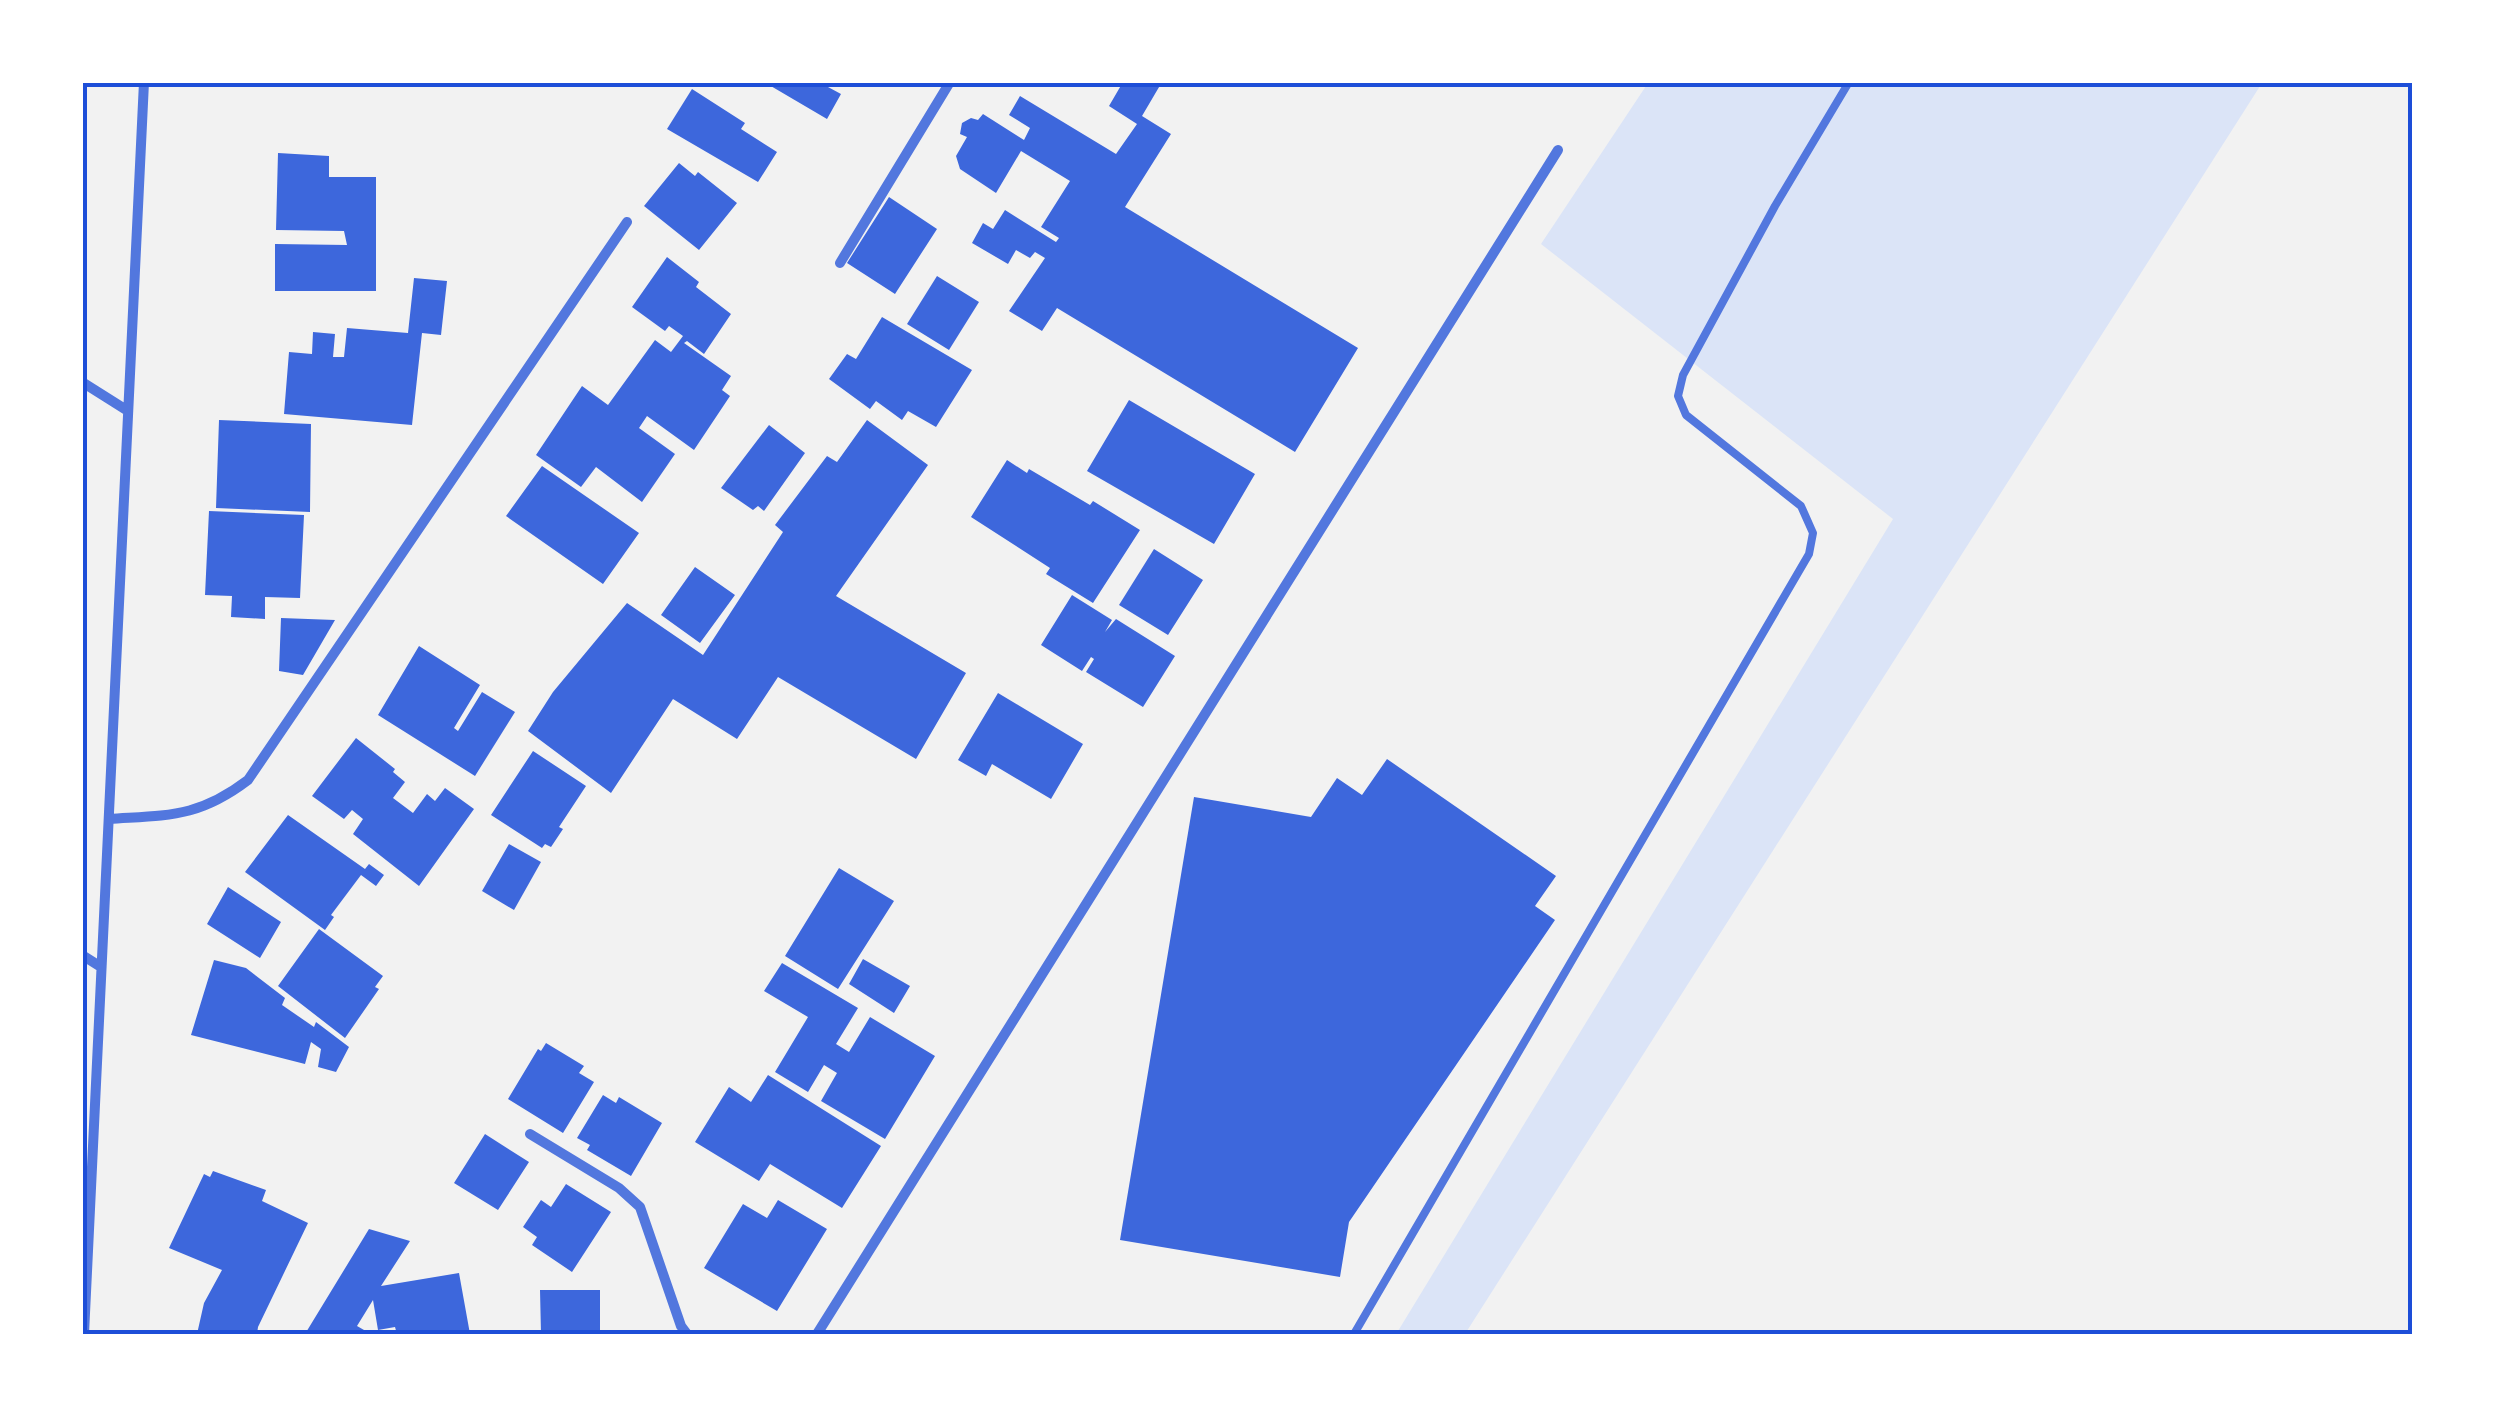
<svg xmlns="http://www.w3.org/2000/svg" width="2495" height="1417" font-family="'Source Sans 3',sans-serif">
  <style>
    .green { fill: #dbe4f7 }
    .building { fill: #3d67dc }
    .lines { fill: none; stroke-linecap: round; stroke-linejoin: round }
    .service { stroke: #5277de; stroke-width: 8 }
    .minor { stroke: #5277de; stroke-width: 10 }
    .neatline { fill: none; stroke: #1d4ed8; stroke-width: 4 }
  </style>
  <rect width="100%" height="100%" fill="#f2f2f2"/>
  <!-- green -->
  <path class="green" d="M1648 83H2262L1465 1334H1403L1398 1331 1893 519 1541 244Z"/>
  <!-- building -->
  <path class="building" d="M764 82H830L828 87 841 94 827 119Z
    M1123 82H1162L1142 116 1171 134 1125 207 1358 348 1295 452 1057 308 1042 331 1009 311 1045 258 1035 252 1030 258 1016 250 1008 264 972 243 983 223 993 229 1005 210 1056 242 1059 238 1041 227 1070 181 1021 151 996 193 960 169 956 156 967 137 960 134 962 123 971 118 978 120 983 114 1024 140 1030 128 1009 115 1020 96 1116 154 1137 124 1109 106Z
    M692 89 745 123 741 129 777 152 758 182 667 129Z
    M278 153 329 156V177H376V291H275V244L347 245 344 231 276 230Z
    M679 163 695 176 698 172 737 203 699 250 644 206Z
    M889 197 937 229 895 294 847 263Z
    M667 257 699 282 696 287 731 314 704 354 687 341 684 343 731 376 722 390 730 396 694 450 647 416 639 428 675 454 642 502 596 467 581 487 536 455 582 386 608 405 655 340 671 352 683 336 669 326 665 331 632 307Z
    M937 276 979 302 949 350 907 324Z
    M414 278 447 281 441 335 422 333 412 425 284 414 289 352 312 354 313 332 335 334 333 357H344L347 328 408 333Z
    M882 317 972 370 936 427 908 411 902 420 876 401 870 409 829 379 847 354 856 359Z
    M1129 400 1255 474 1214 544 1087 471Z
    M219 420 311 424 310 512 216 508Z
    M867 420 928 465 836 596 966 673 916 759 778 677 737 739 673 699 611 793 528 731 553 692 627 603 703 655 783 532 775 525 827 456 837 462Z
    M769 425 805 453 764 511 758 506 753 510 721 488Z
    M1007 460 1027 473 1029 469 1090 505 1093 501 1140 530 1093 603 1046 574 1050 568 971 517Z
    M542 466 639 533 603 584 506 516Z
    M209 511 304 515 300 598 265 597V619L231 617 232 596 205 595Z
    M1154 549 1203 580 1168 635 1119 605Z
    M695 567 735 595 700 643 661 615Z
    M1072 595 1112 620 1105 632 1116 619 1175 656 1143 707 1086 672 1094 659 1091 657 1082 671 1041 645Z
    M281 618 335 620 303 675 279 671Z
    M419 646 480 685 454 728 458 731 482 692 515 712 475 776 378 715Z
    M998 693 1083 744 1051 799 992 764 986 776 958 760Z
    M356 738 395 769 393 772 405 782 393 798 413 813 427 794 435 801 445 788 474 809 419 886 353 834 363 819 352 810 344 819 312 796Z
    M533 751 586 786 559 827 563 829 551 847 545 844 542 848 491 815Z
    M1387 759 1556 876 1535 906 1555 920 1349 1222 1340 1277 1120 1240 1194 797 1311 817 1337 778 1362 795Z
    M288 815 365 869 369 864 384 875 376 886 361 875 331 915 334 917 325 930 245 872Z
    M509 844 541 862 514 910 482 891Z
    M839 868 894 901 838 989 785 956Z
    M228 887 281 922 260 958 207 924Z
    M319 929 383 976 375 987 379 989 345 1038 278 986Z
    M863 959 910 986 894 1013 849 984Z
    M214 960 246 968 285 998 282 1005 314 1027 316 1022 349 1047 336 1072 318 1067 321 1049 311 1042 305 1064 191 1035Z
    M782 963 858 1008 836 1044 849 1052 870 1017 935 1056 885 1139 821 1101 837 1073 824 1065 808 1092 775 1072 808 1017 764 991Z
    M546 1043 584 1066 579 1073 594 1082 563 1133 508 1099 538 1049 541 1051Z
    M768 1075 881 1146 842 1208 770 1164 759 1181 695 1142 729 1087 751 1102Z
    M603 1095 616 1103 619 1097 662 1123 631 1176 587 1150 590 1145 577 1138Z
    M485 1134 529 1162 498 1210 454 1183Z
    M213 1171 266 1190 262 1201 308 1223 258 1327 257 1334H197L204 1303 222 1270 169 1248 204 1174 210 1177Z
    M566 1184 611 1212 572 1272 532 1245 537 1237 523 1227 541 1200 551 1207Z
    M778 1200 827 1229 777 1311 704 1268 743 1204 767 1218Z
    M369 1229 410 1241 381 1286 459 1273 470 1334H397L395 1327 378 1330 373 1300 357 1326 371 1334H305Z
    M540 1290H600V1334H541Z"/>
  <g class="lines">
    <!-- service -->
    <path class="service" d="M1354 1334 1809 554 1813 533 1801 506 1686 415 1678 396 1683 375 1775 206 1849 82"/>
    <!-- minor -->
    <path class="minor" d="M840 263 950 82
      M82 382 128 411
      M109 819C168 815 198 818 248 780L627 222
      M82 955 101 967
      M530 1134 619 1188 640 1207 681 1326 687 1334
      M84 1334 144 82
      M817 1334 1558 150"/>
  </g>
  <!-- border -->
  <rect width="2495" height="1417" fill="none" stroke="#ffffff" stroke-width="170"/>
  <rect x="85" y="85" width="2325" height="1247" class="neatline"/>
</svg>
